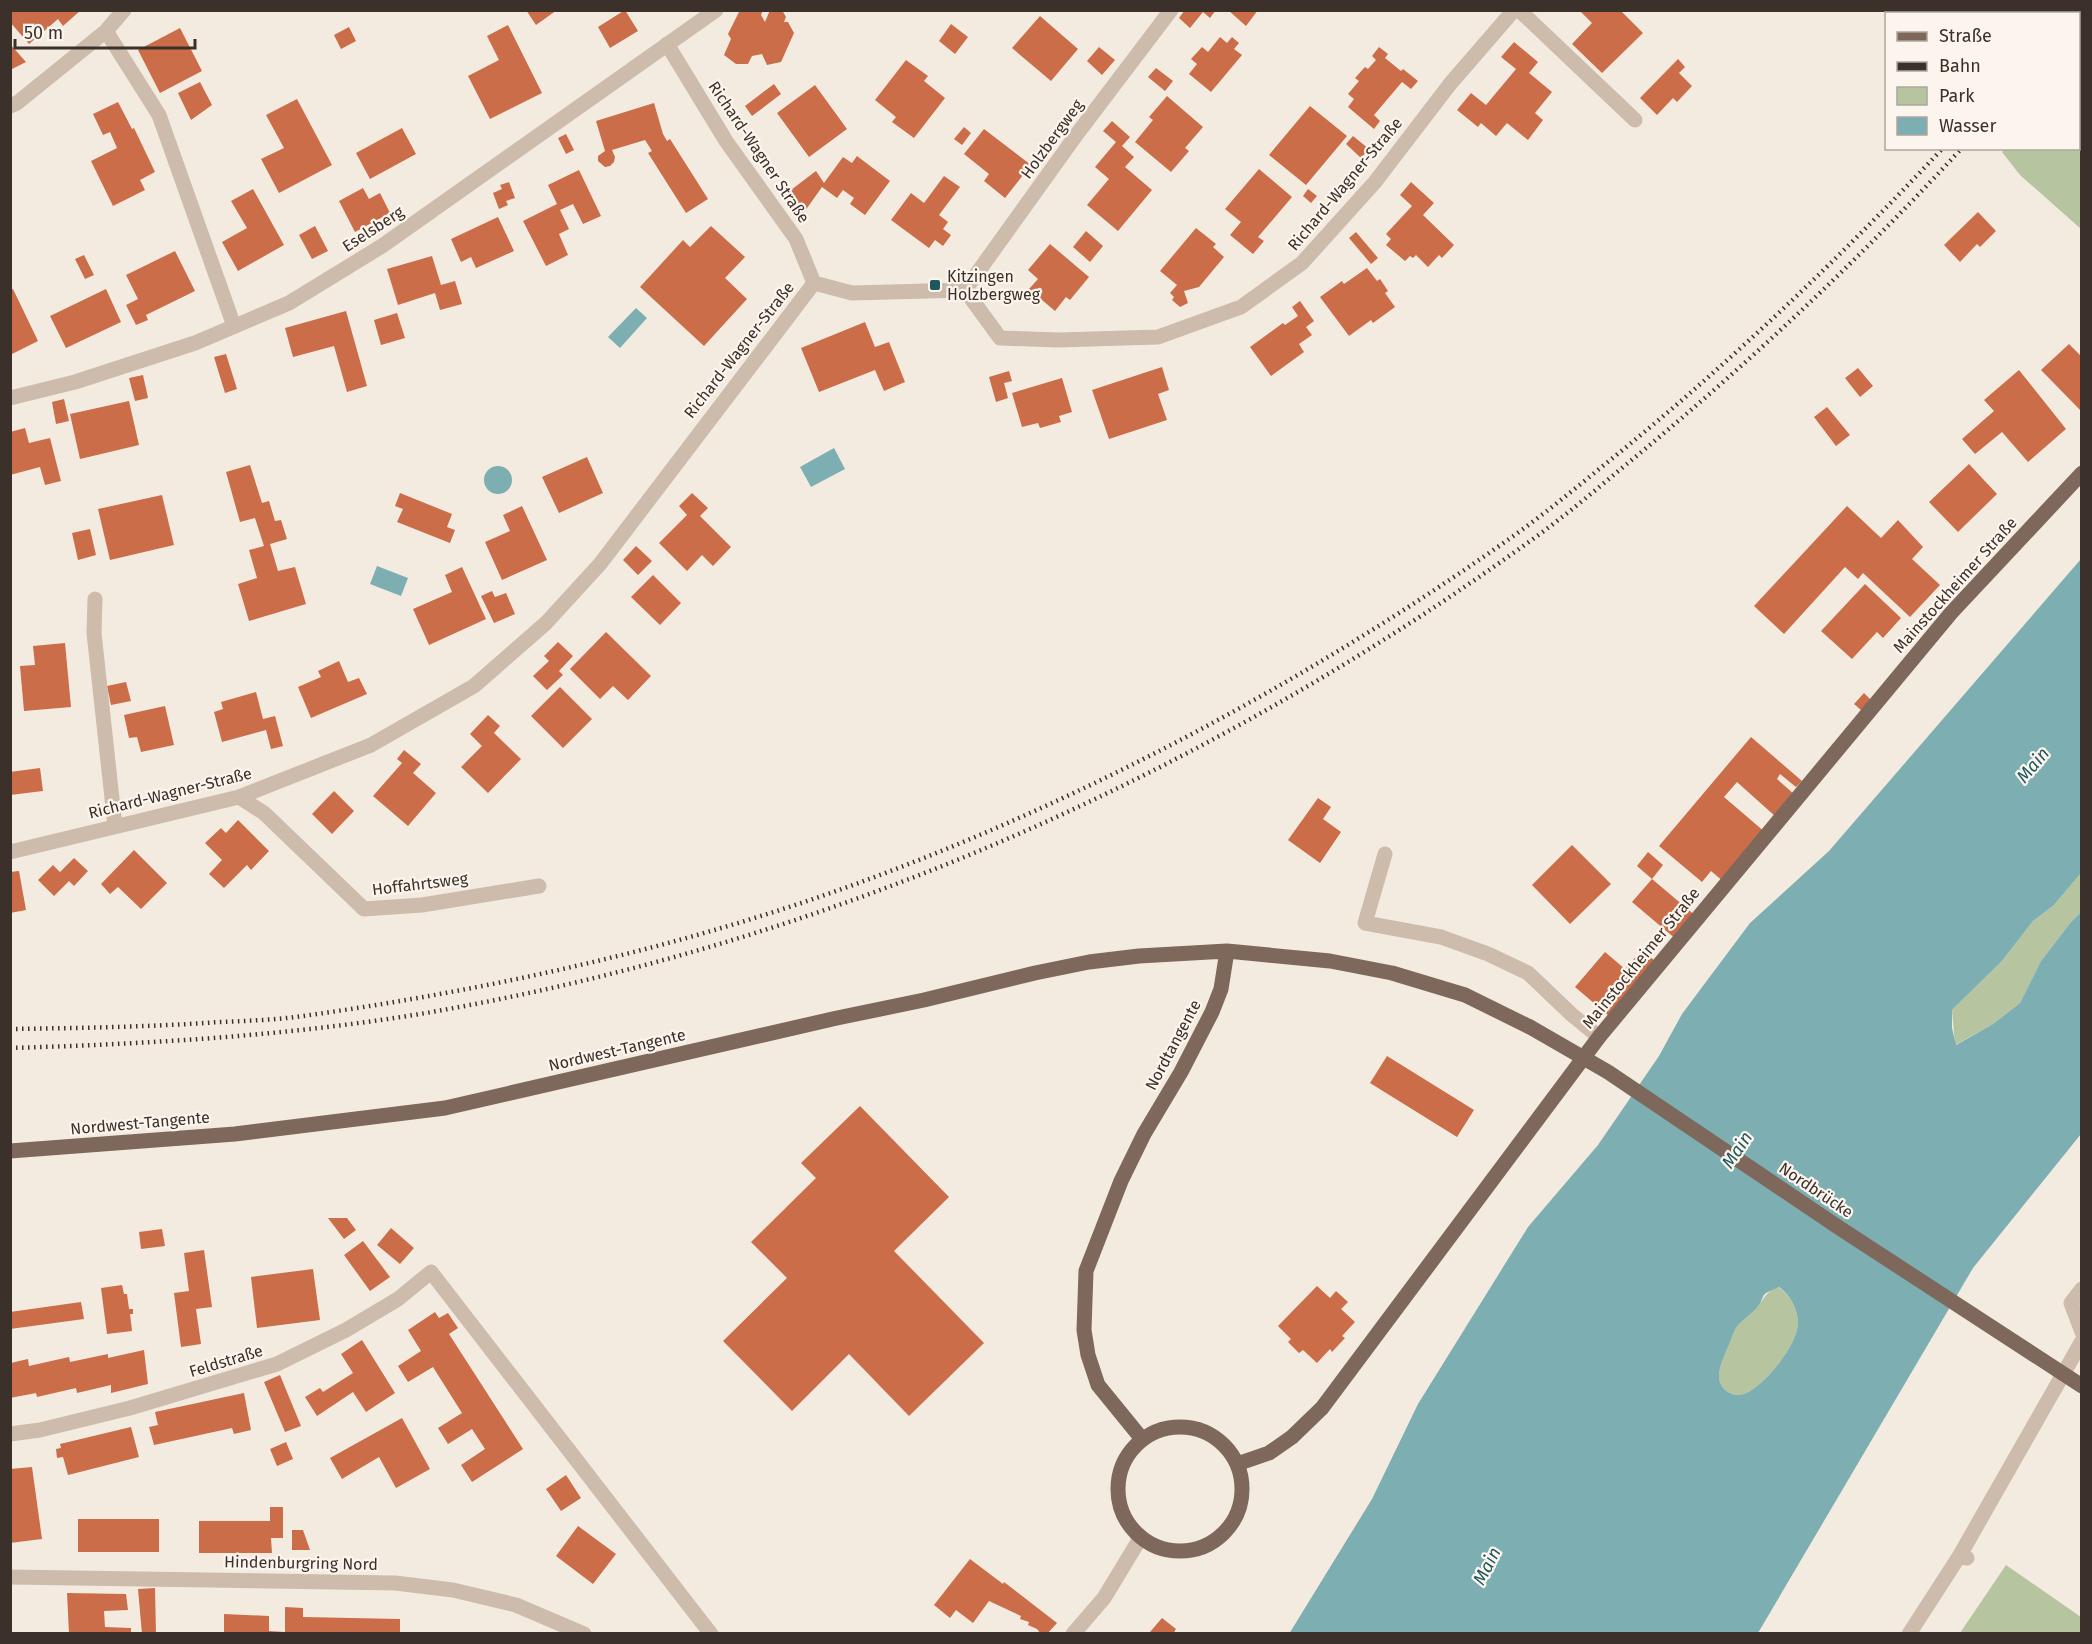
<svg xmlns="http://www.w3.org/2000/svg" width="2092" height="1644" font-family="'Fira Sans',sans-serif">
  <style>
    .green { fill: #b6c49f }
    .water { fill: #7daeb2; fill-rule: evenodd }
    .building { fill: #ca6d48 }
    .lines { fill: none; stroke-linecap: round; stroke-linejoin: round }
    .minor { stroke: #cdbcab; stroke-width: 15 }
    .major { stroke: #7d685b; stroke-width: 15 }
    .rail { stroke: #3b302a; stroke-width: 4.5; stroke-dasharray: 1.5 4.5; stroke-linecap: butt }
    .major-bridge { stroke: #7d685b; stroke-width: 15 }
    .poi-dot { fill: #1e575e; stroke: #fbf5ed; stroke-width: 2 }
    .labels { text-anchor: middle; dominant-baseline: central; stroke-width: 4.5; stroke-linejoin: round; paint-order: stroke }
    .street-label { font-size: 16px; fill: #3b302a; stroke: #fbf5ed }
    .poi-label { font-size: 16px; fill: #3b302a; stroke: #fbf5ed; text-anchor: start }
    .water-label { font-size: 18px; font-style: italic; fill: #1e575e; stroke: #fbf5ed }
  </style>
  <rect width="100%" height="100%" fill="#f4ebe0"/>
  <!-- green -->
  <path class="green" d="M2081 64V229L2020 175 2002 152 2005 148H2078V68Z
    M2081 873V912L2071 922 2041 961 2020 1003 1993 1024 1955 1045 1952 1010 2002 961 2033 921 2054 905Z
    M1778 1287C1790 1295 1797 1307 1798 1322 1799 1343 1764 1387 1744 1394 1732 1398 1719 1389 1719 1376 1719 1366 1725 1354 1729 1345 1731 1340 1733 1333 1736 1328 1742 1319 1753 1314 1759 1305 1767 1294 1766 1293 1778 1287Z
    M2006 1565 2081 1617V1633H1960Z"/>
  <!-- water -->
  <path class="water" d="M636 308 647 318 620 348 608 337Z
    M834 448 845 469 811 487 800 467Z
    M484 480a14 14 0 1 1 28 0a14 14 0 1 1-28 0Z
    M2081 559V873L2054 905 2033 921 2002 961 1952 1010V1028L1956 1045 1993 1024 2020 1003 2041 961 2071 922 2081 912V1134L1973 1268 1758 1633 1289 1634 1372 1499 1418 1404 1528 1227 1598 1145 1659 1056 1682 1014 1750 923 1829 851ZM1779 1287C1790 1295 1797 1307 1798 1322 1799 1343 1764 1387 1744 1394 1732 1398 1719 1389 1719 1376 1719 1366 1725 1354 1729 1345 1731 1340 1733 1333 1736 1328 1742 1319 1753 1314 1759 1305 1762 1301 1762 1296 1766 1293 1770 1291 1775 1289 1779 1287Z
    M377 566 408 578 401 596 370 584Z"/>
  <!-- building -->
  <path class="building" d="M10 10H81L63 26 58 19 29 44 10 22Z
    M526 10H557L536 25Z
    M625 10 638 31 610 48 598 27Z
    M740 10H763L761 15 765 22 770 10H782L786 17 784 22H788L794 33 781 62 767 65 762 54 752 56 748 64H736L724 55 731 39 728 34Z
    M1185 10H1216L1210 18 1203 12 1190 28 1179 18Z
    M1228 10H1258L1246 26Z
    M1579 10H1620L1643 33 1602 73 1572 44 1592 23Z
    M1040 16 1078 49 1051 81 1012 48Z
    M951 24 968 37 955 54 939 41Z
    M508 25 542 93 490 119 468 76 499 60 487 36Z
    M349 27 356 41 341 49 334 35Z
    M180 28 202 71 160 93 138 50Z
    M1220 37 1227 43 1232 37 1239 43 1234 49 1242 55 1211 92 1189 74 1197 64 1191 59 1202 47 1208 52Z
    M1514 42 1538 62 1529 73 1552 92 1535 113 1543 120 1528 140 1507 123 1496 136 1481 123 1478 127 1457 110 1471 93 1486 105 1516 69 1501 57Z
    M10 44 26 62 10 70Z
    M1099 47 1115 60 1102 75 1087 61Z
    M1379 47 1388 54 1385 58 1401 71 1403 69 1418 81 1411 89 1402 82 1374 115 1380 121 1374 129 1348 107 1354 99 1348 94 1359 81 1355 78 1365 67 1368 69 1376 60 1372 56Z
    M1678 59 1685 67 1679 73 1692 86 1677 102 1673 98 1657 115 1640 98Z
    M906 60 928 76 924 81 945 98 914 138 892 122 896 117 875 100Z
    M1156 68 1173 81 1165 91 1148 77Z
    M200 82 212 105 191 120 178 93Z
    M774 84 781 94 752 116 745 106Z
    M815 85 847 129 809 157 777 113Z
    M1167 96 1203 127 1185 148 1189 151 1171 172 1135 142 1153 120 1149 117Z
    M297 99 332 165 279 193 261 159 284 148 266 115Z
    M118 102 132 129 134 128 155 172 140 180 145 190 113 206 91 161 117 148 110 132 103 135 93 114Z
    M654 103 663 134 667 141 670 139 708 199 686 213 648 153 652 151 645 140 612 150 615 157 614 162 610 166 605 167 598 161V156L605 151 596 121Z
    M1310 106 1347 136 1306 185 1269 155Z
    M1112 121 1130 137 1122 146 1134 157 1125 167 1152 190 1118 231 1087 205 1109 179 1095 167 1116 142 1103 131Z
    M964 127 971 133 962 145 954 139Z
    M402 128 416 154 370 179 356 153Z
    M984 129 1031 165 1005 198 984 181 989 174 964 154Z
    M566 134 574 150 566 154 558 138Z
    M1353 136 1369 149 1361 158 1346 144Z
    M857 156 890 181 865 215 850 204 854 198 843 190 837 198 822 187 800 218 783 196 816 171 824 183 843 157 852 163Z
    M1259 169 1292 197 1258 237 1264 241 1253 254 1230 235 1241 222 1225 209Z
    M579 170 601 216 583 224 573 204 560 210 569 229 559 234 568 255 546 266 523 221 557 204 548 185Z
    M944 176 960 187 939 215 948 222 943 229 951 235 943 246 935 240 929 248 891 220 911 193 924 203Z
    M509 182 515 198 506 201 508 205 499 209 493 193 502 189 500 185Z
    M1411 182 1434 203 1423 215 1454 245 1442 258 1439 255 1428 267 1416 255 1413 258 1410 256 1405 261 1386 245 1391 239 1386 234 1412 206 1400 195Z
    M363 188 369 199 380 193 390 213 355 232 339 201Z
    M253 189 284 245 238 271 222 242 247 228 231 201Z
    M1308 189 1317 196 1311 203 1303 196Z
    M1978 212 1996 231 1980 247 1977 244 1960 262 1944 245Z
    M498 217 514 251 476 268 471 257 461 262 451 239Z
    M315 226 328 251 312 259 299 235Z
    M711 226 745 257 725 278 747 299 704 346 640 287 683 240 690 247Z
    M1196 228 1216 244 1213 247 1224 257 1199 287 1184 291 1188 303 1180 307 1172 300 1174 297 1170 293 1177 285 1160 271Z
    M1086 231 1103 246 1090 262 1073 247Z
    M1356 232 1378 258 1371 264 1349 238Z
    M1050 244 1089 277 1070 300 1066 297 1055 311 1029 289 1038 279 1028 270Z
    M175 251 195 291 146 315 148 320 136 325 126 305 138 299 126 275Z
    M84 255 94 275 85 279 75 259Z
    M432 256 441 285 455 281 462 304 440 310 435 293 398 305 387 269Z
    M1367 268 1377 281 1380 279 1388 291 1385 293 1395 307 1373 323 1371 320 1349 336 1320 297 1342 281 1344 284Z
    M13 289 38 341 10 355V290Z
    M106 289 121 322 66 348 50 316Z
    M1300 301 1314 321 1306 327 1312 335 1299 344 1304 352 1271 376 1250 347 1283 323 1285 325 1298 316 1292 307Z
    M346 311 367 386 347 392 334 346 293 357 285 328Z
    M397 313 405 338 381 345 374 320Z
    M865 322 875 347 889 342 905 382 884 391 875 370 819 392 801 348Z
    M2069 344 2082 357V412L2041 370Z
    M226 354 237 389 225 393 214 357Z
    M1162 367 1169 390 1158 394 1167 420 1109 439 1092 390Z
    M1858 368 1873 386 1860 397 1845 378Z
    M2019 370 2066 429 2028 462 2002 432 1975 454 1962 439 1994 411 1984 400Z
    M1009 371 1012 381 1004 383 1008 398 996 402 989 377Z
    M143 375 148 398 135 401 129 378Z
    M1062 378 1072 412 1059 416 1061 422 1040 428 1038 423 1022 427 1012 393Z
    M64 399 69 421 56 424 52 402Z
    M129 401 139 445 80 459 70 414Z
    M1827 407 1850 435 1836 446 1814 417Z
    M25 428 29 443 50 438 61 481 45 485 40 467 10 475V432Z
    M587 457 603 493 559 513 542 477Z
    M1969 464 1997 494 1958 532 1929 502Z
    M250 465 262 503 269 501 275 521 281 520 287 539 270 544 278 571 295 567 306 604 249 621 238 584 257 578 249 550 264 546 255 518 240 522 226 472Z
    M400 493 452 514 447 527 455 530 450 543 397 522 403 509 395 506Z
    M692 493 708 508 700 516 731 547 713 566 702 555 687 571 659 543 687 515 679 506Z
    M162 495 174 545 110 560 98 509Z
    M522 506 547 560 502 580 485 542 510 531 503 515Z
    M1847 506 1881 538 1898 520 1923 547 1912 559 1940 585 1910 617 1863 573 1858 579 1845 567 1784 634 1754 606Z
    M90 529 96 555 78 560 72 533Z
    M636 546 652 561 638 575 623 560Z
    M462 567 486 619 429 645 413 609 452 592 445 575Z
    M653 575 681 603 660 625 631 597Z
    M1865 584 1901 618 1883 638 1877 632 1852 659 1821 631Z
    M492 591 495 597 506 593 515 614 494 623 481 596Z
    M606 632 651 676 628 700 613 686 600 699 570 669Z
    M558 642 573 656 559 671 563 675 547 690 533 676 549 661 544 656Z
    M65 643 71 707 24 711 20 666 35 665 33 646Z
    M339 661 348 682 359 678 367 694 311 718 298 687 321 677 318 671Z
    M126 682 131 701 111 705 107 686Z
    M560 687 592 719 563 748 531 716Z
    M256 692 263 719 275 716 283 746 271 749 266 730 222 742 214 712 223 709 221 702Z
    M1864 693 1871 700 1861 710 1854 704Z
    M165 706 174 745 141 752 137 737 129 738 124 715Z
    M488 715 500 726 494 733 521 759 488 793 461 767 482 746 470 734Z
    M1751 737 1802 781 1796 787 1780 774 1777 779 1795 795 1776 817 1737 782 1724 797 1766 833 1724 882 1711 871 1702 882 1659 846Z
    M404 750 421 764 413 773 436 793 408 826 373 796 402 763 397 759Z
    M40 768 43 791 10 795V772Z
    M334 791 354 811 332 834 312 814Z
    M1318 798 1331 807 1323 819 1341 832 1320 863 1288 840Z
    M238 820 269 851 251 870 247 865 224 888 209 874 222 860 205 843 221 828 226 833Z
    M1572 845 1611 884 1570 924 1532 885Z
    M134 850 167 883 141 909 118 887 110 894 101 884Z
    M1648 852 1663 865 1652 879 1697 917 1677 940 1632 902 1652 879 1637 866Z
    M74 858 88 871 74 886 69 881 54 896 38 880 53 865 60 872Z
    M19 871 26 910 10 913V872Z
    M1642 950 1655 961 1609 1016 1575 987 1605 952 1625 969Z
    M1387 1056 1474 1110 1457 1137 1370 1083Z
    M860 1106 949 1197 894 1251 984 1343 909 1416 849 1354 792 1411 723 1341 787 1278 751 1242 816 1178 801 1163Z
    M328 1218H347L356 1230 344 1239Z
    M391 1228 414 1248 400 1264 377 1245Z
    M162 1229 165 1246 141 1249 139 1232Z
    M363 1241 390 1277 370 1291 344 1255Z
    M204 1250 212 1307 196 1309 201 1344 181 1347 174 1293 189 1291 184 1253Z
    M313 1269 320 1320 257 1328 251 1277Z
    M122 1285 124 1294H127L129 1309H133V1314H130L132 1331 107 1334 101 1288Z
    M1317 1286 1330 1298 1336 1291 1348 1302 1341 1309 1355 1322 1342 1336 1345 1338 1332 1352 1330 1349 1317 1363 1303 1350 1299 1353 1288 1342 1291 1339 1278 1326Z
    M81 1302 84 1319 10 1329V1312Z
    M435 1312 439 1318 448 1313 458 1328 449 1334 523 1449 472 1482 461 1465 485 1449 472 1429 448 1444 438 1428 462 1413 433 1367 408 1382 398 1366 421 1351 408 1330Z
    M362 1340 395 1393 366 1412 353 1392 317 1416 305 1397 320 1388 323 1392 353 1373 341 1354Z
    M144 1350 148 1384 111 1393V1385L77 1393 76 1388 37 1397 36 1393 10 1398 11 1363 28 1359 29 1366 69 1357 70 1362 108 1354V1358Z
    M280 1375 301 1426 285 1432 264 1382Z
    M244 1393 251 1430 234 1434 232 1428 154 1445 149 1427 158 1425 155 1412Z
    M402 1418 430 1469 396 1488 379 1457 342 1479 330 1458Z
    M131 1427 139 1457 68 1475 63 1457 57 1458 56 1449 61 1448 60 1444Z
    M286 1442 293 1459 277 1466 270 1449Z
    M32 1467 42 1539 10 1543V1469Z
    M566 1475 581 1498 561 1511 546 1489Z
    M270 1507H283V1538H271L272 1553H199V1521H270Z
    M78 1519H159V1552H78Z
    M578 1526 616 1554 593 1584 556 1556Z
    M292 1530H303L310 1550H292Z
    M970 1559 1003 1584 1004 1582 1057 1623 1047 1634H1041L1037 1629 1028 1625 1029 1622 1020 1619 1021 1616 989 1601 973 1623 956 1610 950 1618 934 1605Z
    M155 1588 156 1634H142L138 1589Z
    M67 1593 126 1594 128 1610 104 1611 105 1627 131 1628V1634H69Z
    M285 1607 303 1608V1617L400 1619V1634H224V1614L269 1616V1631L285 1632Z
    M1162 1618 1176 1629 1173 1634 1150 1632Z"/>
  <g class="lines">
    <!-- minor -->
    <path class="minor" d="M1519 10 1635 120
      M106 31 159 115 234 326
      M667 44 726 141 796 239 814 283
      M10 106 17 103 106 31 124 10
      M965 290 1000 338 1058 340 1158 337 1241 307 1302 263 1375 182 1450 84 1514 10
      M965 290 1077 134 1171 10
      M10 398 75 382 195 343 289 303 382 246 716 10
      M95 599 94 633 115 826
      M239 797 264 813 364 909 422 905 539 886
      M10 852 239 797 371 745 474 686 546 623 600 564 814 283 852 293 965 290
      M1385 854 1365 923 1441 937 1488 954 1528 973 1571 1014 1599 1037
      M2082 1289 2071 1303 2082 1332
      M10 1434 40 1430 130 1408 277 1364 346 1330 398 1299 431 1272 711 1634
      M1960 1555 2082 1341
      M10 1577 395 1583 453 1590 516 1605 584 1634
      M1073 1634 1104 1598 1141 1537
      M1909 1634 1960 1555 1967 1558"/>
    <!-- major -->
    <path class="major" d="M10 1151 235 1134 445 1108 837 1018 924 1000 1035 973 1089 962 1139 956 1227 951 1330 961 1392 973 1465 995 1530 1027
      M1118 1489a62 62 0 1 1 124 0a62 62 0 1 1-124 0Z
      M1142 1439 1098 1385 1088 1355 1084 1330 1086 1271 1121 1181 1144 1134 1181 1072 1212 1012 1221 989 1227 951
      M1237 1464 1269 1453 1292 1437 1322 1408 1599 1037 1951 613 2082 473"/>
    <!-- rail -->
    <path class="rail" d="M2069 14 2072 10
      M2078 23 2082 19
      M10 1029C80 1028 150 1027 219 1022 245 1021 271 1020 296 1017 491 990 687 947 872 878 1102 792 1319 674 1519 532 1552 508 1583 482 1614 457 1731 362 1840 258 1943 148
      M10 1048C148 1044 285 1036 420 1014 821 946 1197 780 1526 544 1560 520 1591 494 1622 468 1743 369 1856 263 1962 148"/>
    <!-- major-bridge -->
    <path class="major-bridge" d="M1530 1027 1608 1072 1838 1227 2082 1386"/>
  </g>
  <!-- markers -->
  <rect class="poi-dot" x="929" y="279" width="12" height="12" rx="3"/>
  <g class="labels">
    <!-- street labels -->
    <g class="street-label">
      <text transform="translate(1052 139) rotate(-54)">Holzbergweg</text>
      <text transform="translate(759 152) rotate(56)">Richard-Wagner Straße</text>
      <text transform="translate(1345 184) rotate(-50)">Richard-Wagner-Straße</text>
      <text transform="translate(373 229) rotate(-33)">Eselsberg</text>
      <text transform="translate(739 350) rotate(-52)">Richard-Wagner-Straße</text>
      <text transform="translate(1955 585) rotate(-48)">Mainstockheimer Straße</text>
      <text transform="translate(170 793) rotate(-14)">Richard-Wagner-Straße</text>
      <text transform="translate(420 884) rotate(-7)">Hoffahrtsweg</text>
      <text transform="translate(1641 958) rotate(-51)">Mainstockheimer Straße</text>
      <text transform="translate(1173 1045) rotate(-62)">Nordtangente</text>
      <text transform="translate(617 1050) rotate(-13)">Nordwest-Tangente</text>
      <text transform="translate(140 1123) rotate(-5)">Nordwest-Tangente</text>
      <text transform="translate(1816 1190) rotate(34)">Nordbrücke</text>
      <text transform="translate(226 1361) rotate(-17)">Feldstraße</text>
      <text transform="translate(301 1563) rotate(1)">Hindenburgring Nord</text>
    </g>
    <!-- poi labels -->
    <g class="poi-label">
      <text x="947" y="276">Kitzingen<tspan x="947" dy="18">Holzbergweg</tspan></text>
    </g>
    <!-- water labels -->
    <g class="water-label">
      <text transform="translate(2033 765) rotate(-50)">Main</text>
      <text transform="translate(1737 1150) rotate(-56)">Main</text>
      <text transform="translate(1487 1566) rotate(-63)">Main</text>
    </g>
  </g>
  <!-- border -->
  <rect width="2092" height="1644" fill="none" stroke="#3b302a" stroke-width="24"/>
  <!-- legend -->
  <rect x="1885" y="12" width="195" height="138" fill="#fbf5ed" stroke="#aea69f" stroke-width="1.5"/>
  <rect x="1897" y="32" width="30" height="9" fill="#7d685b" stroke="#aea69f" stroke-width="1.5"/>
  <text x="1939" y="42" font-size="18" fill="#3b302a">Straße</text>
  <rect x="1897" y="62" width="30" height="9" fill="#3b302a" stroke="#aea69f" stroke-width="1.5"/>
  <text x="1939" y="72" font-size="18" fill="#3b302a">Bahn</text>
  <rect x="1897" y="87" width="30" height="18" fill="#b6c49f" stroke="#aea69f" stroke-width="1.5"/>
  <text x="1939" y="102" font-size="18" fill="#3b302a">Park</text>
  <rect x="1897" y="117" width="30" height="18" fill="#7daeb2" stroke="#aea69f" stroke-width="1.5"/>
  <text x="1939" y="132" font-size="18" fill="#3b302a">Wasser</text>
  <!-- scale -->
  <path d="M15 39v9h180v-9" fill="none" stroke="#3b302a" stroke-width="3"/>
  <text x="24" y="39" font-size="18" fill="#3b302a" stroke="#fbf5ed" stroke-width="4.5" paint-order="stroke">50 m</text>
</svg>
